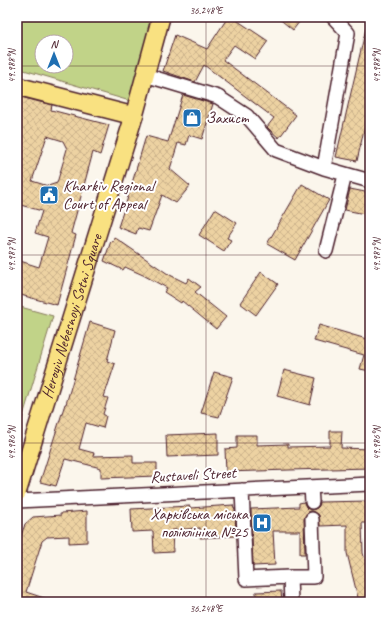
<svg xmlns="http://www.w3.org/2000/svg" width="387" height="619" font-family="Caveat,sans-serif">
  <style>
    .park { fill: #c1d388; stroke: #86795a; fill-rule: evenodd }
    .building { fill: url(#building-cross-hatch); stroke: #4a1f2b; fill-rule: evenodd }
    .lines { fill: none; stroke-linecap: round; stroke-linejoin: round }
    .minor-casing { stroke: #4a1f2b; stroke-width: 16 }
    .major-casing { stroke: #4a1f2b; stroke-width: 20 }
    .minor { stroke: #fff; stroke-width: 13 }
    .major { stroke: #f9e181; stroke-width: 17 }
    .ticks { fill: none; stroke: #4a1f2b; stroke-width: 1; stroke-opacity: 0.45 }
    .labels { text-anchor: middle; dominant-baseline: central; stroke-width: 4; stroke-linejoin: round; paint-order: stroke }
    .poi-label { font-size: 16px; fill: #4a1f2b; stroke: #fff; text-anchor: start }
    .street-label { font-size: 16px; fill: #4a1f2b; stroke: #fff }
    .neatline { fill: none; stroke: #4a1f2b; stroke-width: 1.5 }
    .ticks-label { font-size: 10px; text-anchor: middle; fill: #4a1f2b }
  </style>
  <defs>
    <pattern id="building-cross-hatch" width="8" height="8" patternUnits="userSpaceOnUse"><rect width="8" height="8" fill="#edd2a2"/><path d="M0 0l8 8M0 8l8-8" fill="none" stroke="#cdb48c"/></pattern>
  </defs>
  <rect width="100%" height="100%" fill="#fbf6ec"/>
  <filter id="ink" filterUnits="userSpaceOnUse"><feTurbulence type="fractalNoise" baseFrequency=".025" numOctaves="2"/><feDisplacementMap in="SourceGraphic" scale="8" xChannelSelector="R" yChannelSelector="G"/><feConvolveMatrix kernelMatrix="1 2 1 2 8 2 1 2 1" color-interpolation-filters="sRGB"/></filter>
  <g filter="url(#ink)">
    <!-- park -->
    <path class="park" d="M17 17H155L130 101 17 68ZM42 42H66V66H42Z
      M17 306 53 316 17 436Z"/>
    <!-- building -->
    <path class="building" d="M228 17H232L268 41 255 59 234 45 223 60 296 115 279 138 271 131 267 127 274 118 204 65 195 82 163 71 175 35 207 49Z
      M277 17H303L293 30Z
      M366 28H370V103L357 161 336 157Z
      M183 95 213 104 202 139 189 135 186 145 178 143 170 169 190 186 176 203 162 195 149 231 138 228 136 234 118 227 127 200 146 136 168 142Z
      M17 96 52 105 51 110 109 125 100 155 93 152 71 233 76 235 57 305 17 294V260L39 267 48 237 35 233 42 211 17 204ZM47 136 63 141 67 149 57 183 48 186 32 181Z
      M302 184 329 200 295 260 267 244Z
      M350 189 370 193V215L345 210Z
      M215 209 237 223 227 238 231 240 224 251 199 235Z
      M114 237 168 274 186 283 189 278 201 287 195 292 226 317 216 329 182 301 181 303 164 292 167 288 143 275 125 267 123 270 104 261 111 241 113 242Z
      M261 272 278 284 256 315 240 303Z
      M90 322 115 330 107 361 115 364 104 397 108 398 103 414 106 416 103 428 86 423 79 449 94 453 93 456 133 455V463H157V476L101 478V468L65 459 56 486 40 482 65 404H66L71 387Z
      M319 325 370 340V371L360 369 364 355 314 341Z
      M284 370 316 378 310 405 277 396Z
      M214 372 233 377 219 417 201 413Z
      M330 431H342L341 448 370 449V468L289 470 226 472 225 449 237 448V435H257V445L288 444V447L330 446Z
      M218 433V455L167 457 166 435Z
      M370 501V523H362L363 553 370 577V602H359L347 553V525L320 526 319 515 315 512 312 511 308 512 305 516 304 519 305 554H300V531H273L275 565 253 566 251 509 299 507V503L304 502 306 507 308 509 312 510 317 508 319 506 320 502Z
      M233 505 234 509H235L236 536 200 538V528L172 530 173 552 154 553 153 531 132 532 131 509 190 506V508Z
      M87 511V542L69 543V536L47 537 42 541 26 592 50 600V602H17V548L25 524 33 517 61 515V513Z
      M281 591 282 602H256V592Z"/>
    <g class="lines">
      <!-- minor casing -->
      <g class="minor-casing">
        <path id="minor" d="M333 17 348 33 324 168 370 181
          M145 75 218 97 247 116 276 150 324 168
          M326 251 345 175
          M311 487 312 502
          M242 490 246 579 290 577 291 602
          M17 501 370 484
          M290 577H314L312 519"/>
      </g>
      <!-- major casing -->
      <g class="major-casing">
        <g id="major">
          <path d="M17 86 134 116"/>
          <path id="s1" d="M17 493 134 116 161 17"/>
        </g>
      </g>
      <!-- minor -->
      <use href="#minor" class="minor"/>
      <!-- major -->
      <use href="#major" class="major"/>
    </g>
  </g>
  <!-- ticks -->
  <path class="ticks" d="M206 17V602M17 66H370M17 255H370M17 443H370"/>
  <!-- icons -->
  <defs>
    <g id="shop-square" transform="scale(1)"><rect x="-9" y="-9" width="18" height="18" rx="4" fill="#1f6fb2" stroke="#fff"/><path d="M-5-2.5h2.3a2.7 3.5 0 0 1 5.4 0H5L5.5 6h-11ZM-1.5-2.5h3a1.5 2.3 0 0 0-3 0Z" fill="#fff"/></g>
    <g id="civic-square" transform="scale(1)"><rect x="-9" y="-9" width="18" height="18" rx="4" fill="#1f6fb2" stroke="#fff"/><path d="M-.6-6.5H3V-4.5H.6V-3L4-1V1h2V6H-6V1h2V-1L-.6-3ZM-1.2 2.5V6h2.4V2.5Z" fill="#fff"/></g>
    <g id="hospital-square" transform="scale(1)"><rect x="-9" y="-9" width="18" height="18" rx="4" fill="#1f6fb2" stroke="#fff"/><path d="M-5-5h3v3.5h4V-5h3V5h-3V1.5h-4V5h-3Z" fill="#fff"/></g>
  </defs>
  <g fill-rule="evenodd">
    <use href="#shop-square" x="192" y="118"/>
    <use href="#civic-square" x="49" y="195"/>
    <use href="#hospital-square" x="262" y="523"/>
  </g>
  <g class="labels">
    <!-- poi labels -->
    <g class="poi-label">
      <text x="206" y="118">Захист</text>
      <text x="63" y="186">Kharkiv Regional<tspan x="63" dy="18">Court of Appeal</tspan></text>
      <text x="248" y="514" text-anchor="end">Харківська міська<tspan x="248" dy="18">поліклініка №25</tspan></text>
    </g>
    <!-- street labels -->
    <g class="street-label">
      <text stroke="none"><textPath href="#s1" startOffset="185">Heroyiv Nebesnoyi Sotni Square</textPath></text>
      <text transform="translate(193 475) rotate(-3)">Rustaveli Street</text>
    </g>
  </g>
  <!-- margin -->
  <rect width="387" height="619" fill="none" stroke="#fff" stroke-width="44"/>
  <!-- north arrow -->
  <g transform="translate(54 54)"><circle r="19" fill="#ffffff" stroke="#b7a5aa"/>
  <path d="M0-3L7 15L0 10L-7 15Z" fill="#1f6fb2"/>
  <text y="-6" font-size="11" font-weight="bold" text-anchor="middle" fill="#4a1f2b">N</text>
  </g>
  <rect x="22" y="22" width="343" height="575" class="neatline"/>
  <g class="ticks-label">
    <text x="206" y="14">36.248°E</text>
    <text transform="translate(11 66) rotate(-90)" y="4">49.988°N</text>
    <text transform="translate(376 66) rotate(-90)" y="4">49.988°N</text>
    <text transform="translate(11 255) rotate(-90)" y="4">49.987°N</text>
    <text transform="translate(376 255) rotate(-90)" y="4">49.987°N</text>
    <text transform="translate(11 443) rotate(-90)" y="4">49.986°N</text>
    <text transform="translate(376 443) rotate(-90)" y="4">49.986°N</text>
    <text x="206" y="612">36.248°E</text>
  </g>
</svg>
